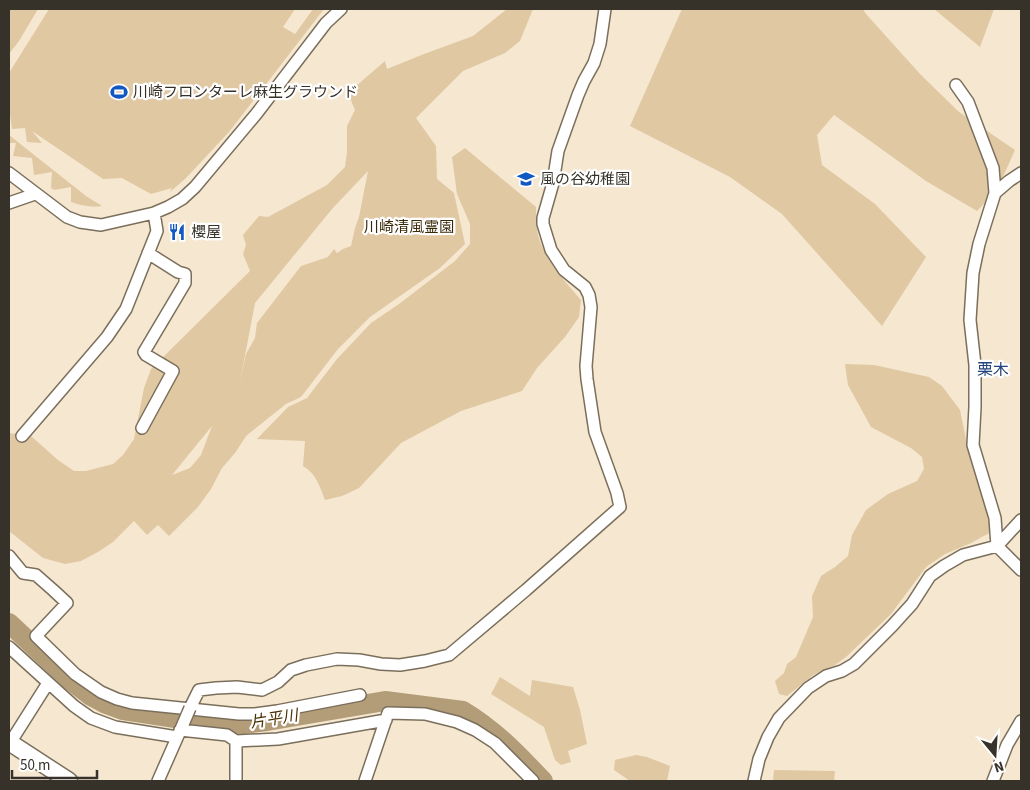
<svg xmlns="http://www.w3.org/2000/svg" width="1030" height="790" font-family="'Source Sans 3','Noto Sans JP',sans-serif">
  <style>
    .green { fill: #e0c8a3; fill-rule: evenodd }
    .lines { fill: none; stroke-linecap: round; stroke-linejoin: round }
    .river { stroke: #b39d79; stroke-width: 20 }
    .minor-casing { stroke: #7b6f5b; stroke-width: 14 }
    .secondary-casing { stroke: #7b6f5b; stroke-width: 19 }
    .minor { stroke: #fff; stroke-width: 11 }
    .secondary { stroke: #fff; stroke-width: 16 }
    .minor-bridge-casing { stroke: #7b6f5b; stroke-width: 14; stroke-linecap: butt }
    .minor-bridge { stroke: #fff; stroke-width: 11 }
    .labels { text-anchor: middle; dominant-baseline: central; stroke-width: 4.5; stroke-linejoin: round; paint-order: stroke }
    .poi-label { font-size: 15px; fill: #373229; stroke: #fff; text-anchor: start }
    .park-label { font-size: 15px; fill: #3a2909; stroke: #fff }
    .neighbourhood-label { font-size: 16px; fill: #24457c; stroke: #fff }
    .water-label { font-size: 16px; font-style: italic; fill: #483000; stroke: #fff }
  </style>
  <rect width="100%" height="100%" fill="#f5e7d0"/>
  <!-- green -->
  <path class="green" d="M9 9H38L19 41 9 54Z
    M49 9H295L283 27 295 34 313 9H324L229 132 186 178 170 192 172 188 151 194 122 178 103 179 32 131 42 143 27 142 25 128 12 129 10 114H9V73Z
    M507 9H533L520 41 505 53 463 71 416 118 436 146 437 179 454 193 465 244 440 268 370 317 338 349 301 397 286 404 246 436 235 453 222 468 211 489 198 507 169 536 158 525 147 535 134 521 113 542 98 552 81 561 65 564 43 558 9 531V433L31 436 58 460 74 471H86L113 464 123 455 134 439 144 388 151 369 250 271 243 254 246 245 243 235 259 216 268 217 327 185 345 167 347 152V126L355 110 348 93 385 61 387 69 424 54 473 36ZM368 171 359 217 355 228 351 246 343 249 337 253 334 249 328 257 301 266 257 323 255 338 246 354 240 382 255 303 332 209ZM212 426 201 455 190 468 172 475Z
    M682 9H863L866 14 921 75 959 112 1015 150 997 190 977 211 926 181 834 115 817 135 822 165 875 204 926 257 882 326 782 214 730 177 630 126Z
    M934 9H994L980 47Z
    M9 135 86 196 102 206C93 208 79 205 71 202V187L54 190 51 188 52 172 34 175 32 158 13 156 16 143H9Z
    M465 148 536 207C536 216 536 226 538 235 545 261 564 280 581 300L579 317 565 337 537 368 522 391 461 411 401 443 359 488 342 496 325 500C320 487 316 473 303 466L305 441 257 439 288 407 307 398 337 359 371 323 399 304 455 261 470 244V224L457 194 452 157Z
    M845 364 874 365 929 377 942 386 960 410 968 449 989 510 991 532 971 543 945 554 926 567 891 614 846 657 835 665 813 675 787 696 779 694 775 681 784 673 787 664 796 657 813 617 812 596 821 576 835 567 848 556 852 535 866 510 888 494 917 481 924 469 922 457 911 448 871 427 848 385Z
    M500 677 530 696 532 680 573 687 580 710 587 744 568 751 571 762 561 765 555 760 544 727 491 694Z
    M636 755 647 757 670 766 667 781H630L614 770 615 760Z
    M774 770 835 771 834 781H773Z"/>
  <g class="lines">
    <!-- river -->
    <path class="river" d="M9 623 69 679 91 696 104 703 123 710 208 723 243 724 267 721 385 701 463 711C495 730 518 755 543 781"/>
    <!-- minor casing -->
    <g class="minor-casing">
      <path id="minor" d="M956 85 968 102 993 168 995 193
        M9 173 67 217 80 222 101 225 154 213 168 207 182 199 195 187 257 113 326 23 341 9
        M1021 173 1009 181 995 193 979 244 973 273 970 320 975 365V407L973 445 995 518 997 546 1021 570
        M9 203 35 194
        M142 428 173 371 146 355 144 352 185 283V274L178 272 148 253
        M22 436 107 337 126 309 157 231 154 213
        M9 556 23 573 36 575 53 590 67 603 36 636 75 674 101 692 117 699 132 703 239 714H255L277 711 360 695
        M9 647 74 706 91 718 115 727 177 737
        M190 708 199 690 216 688 237 687 262 690 278 682 291 670 306 665 337 659 359 660 381 664 400 665 425 661 449 655 526 590 620 507 617 493 595 432 587 379 586 366 591 307 589 295 585 287 564 270 551 250 543 224V218L553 183 558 151 578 95 584 81 594 63 600 44 605 9
        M180 730 227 735 236 741
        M10 743 48 683
        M158 781 184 722
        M236 781V741L278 739 386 720
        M365 781 388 713 425 714 457 722 475 730 495 743 533 781
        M754 781 759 759 768 737 779 718 808 688 826 676 842 671 854 664 892 626 912 604 930 576 944 566 963 555 997 546 1021 520
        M993 781 1007 745 1021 721"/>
    </g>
    <!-- secondary casing -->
    <g class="secondary-casing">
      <path id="secondary" d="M9 742 69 781"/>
    </g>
    <!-- minor -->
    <use href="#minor" class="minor"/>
    <!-- secondary -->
    <use href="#secondary" class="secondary"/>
    <!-- minor-bridge casing -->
    <g class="minor-bridge-casing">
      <path id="minor-bridge" d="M184 722 190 708"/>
    </g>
    <!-- minor-bridge -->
    <use href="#minor-bridge" class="minor-bridge"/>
  </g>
  <!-- icons -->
  <defs>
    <g id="stadium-bare" transform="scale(1.35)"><path d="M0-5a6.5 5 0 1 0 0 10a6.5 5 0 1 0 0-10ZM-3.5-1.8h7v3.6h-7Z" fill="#1258c3" stroke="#fff" stroke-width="2.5" paint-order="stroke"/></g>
    <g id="school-bare" transform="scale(1.35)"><path d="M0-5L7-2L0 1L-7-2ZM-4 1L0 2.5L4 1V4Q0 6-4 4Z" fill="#1258c3" stroke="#fff" stroke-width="2.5" paint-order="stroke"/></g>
    <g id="restaurant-bare" transform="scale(1.35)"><path d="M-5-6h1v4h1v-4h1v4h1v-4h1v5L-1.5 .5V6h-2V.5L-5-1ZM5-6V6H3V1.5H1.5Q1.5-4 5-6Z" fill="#1258c3" stroke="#fff" stroke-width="2.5" paint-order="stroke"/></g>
  </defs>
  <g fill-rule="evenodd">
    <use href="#stadium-bare" x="119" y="92"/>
    <use href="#school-bare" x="526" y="179"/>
    <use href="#restaurant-bare" x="177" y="232"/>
  </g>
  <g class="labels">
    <!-- poi labels -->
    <g class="poi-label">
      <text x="133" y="92">川崎フロンターレ麻生グラウンド</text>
      <text x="540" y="179">風の谷幼稚園</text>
      <text x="191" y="232">櫻屋</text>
    </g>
    <!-- park labels -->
    <g class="park-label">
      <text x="409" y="227">川崎清風霊園</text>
    </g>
    <!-- neighbourhood labels -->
    <g class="neighbourhood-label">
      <text x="993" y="370">栗木</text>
    </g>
    <!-- water labels -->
    <g class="water-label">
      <text transform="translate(274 719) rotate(-9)">片平川</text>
    </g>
  </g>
  <!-- border -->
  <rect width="1030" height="790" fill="none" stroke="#373229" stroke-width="20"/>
  <!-- north arrow -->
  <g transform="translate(995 755) rotate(162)" stroke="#ffffff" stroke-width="4" paint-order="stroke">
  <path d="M0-4L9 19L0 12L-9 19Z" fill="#373229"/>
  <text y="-8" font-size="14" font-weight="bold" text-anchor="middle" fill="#373229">N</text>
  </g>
  <!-- scale -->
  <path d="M12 770v8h85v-8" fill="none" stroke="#373229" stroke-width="2.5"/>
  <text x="20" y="770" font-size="15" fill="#373229" stroke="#ffffff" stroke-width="4" paint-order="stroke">50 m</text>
</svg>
